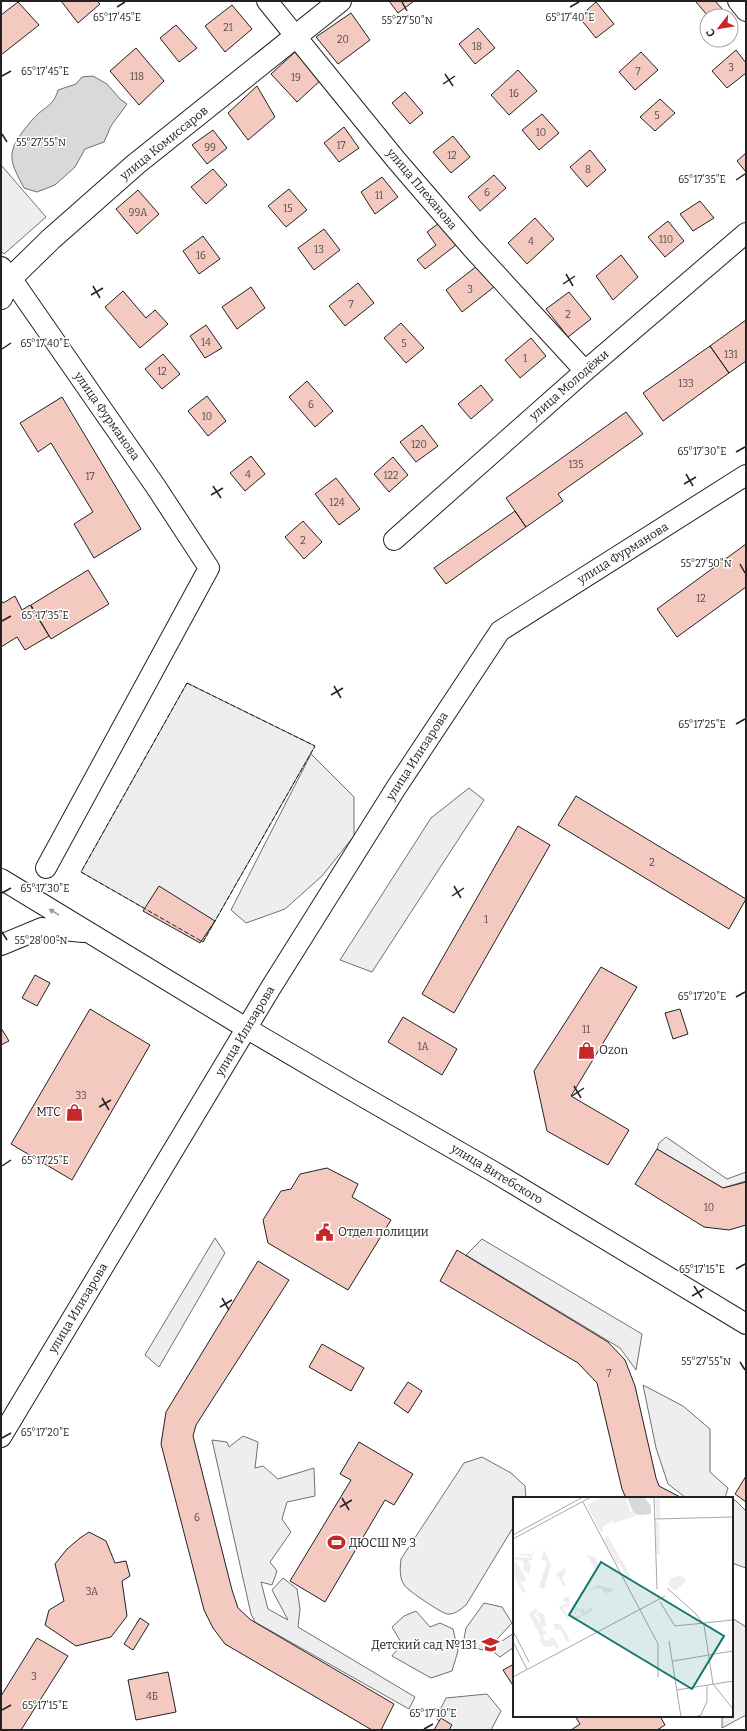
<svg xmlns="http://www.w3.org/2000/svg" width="747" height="1731" font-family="Bitter,serif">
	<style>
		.green { fill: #eee; stroke: #6f6f6f }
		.parking { fill: #ededed; stroke: #6f6f6f }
		.water { fill: #d9d9d9; stroke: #6f6f6f }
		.building { fill: #f3c9c0; stroke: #222 }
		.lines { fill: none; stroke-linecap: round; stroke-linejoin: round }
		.minor-casing { stroke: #222; stroke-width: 22 }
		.major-casing { stroke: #222; stroke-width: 24 }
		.minor { stroke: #fff; stroke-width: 20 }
		.major { stroke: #fff; stroke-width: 22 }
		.fence { stroke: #222; stroke-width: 1; stroke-dasharray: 5 2; stroke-linecap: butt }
		.oneway { fill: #9c9c9c }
		.ticks { fill: none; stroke: #222; stroke-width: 1.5 }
		.labels { text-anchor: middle; stroke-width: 3; stroke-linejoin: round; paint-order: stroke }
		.number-label { font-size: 10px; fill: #564c4a }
		.street-label { font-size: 12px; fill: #222; stroke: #fff }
		.poi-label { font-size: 12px; fill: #222; stroke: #fff; text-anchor: start }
		.inset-road { fill: none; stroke: #a7a7a7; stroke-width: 1 }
		.view { fill: #0f766e; fill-opacity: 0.15; stroke: #0f766e; stroke-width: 2 }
		.inset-edge { fill: none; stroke: #222; stroke-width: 2 }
		.ticks-label { font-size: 10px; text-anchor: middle; fill: #222; stroke: #fff; stroke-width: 3; stroke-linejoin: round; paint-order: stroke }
	</style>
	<rect width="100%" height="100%" fill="#fff"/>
	<path class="green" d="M1,165L46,217L4,254L1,251Z
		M311,754L354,797V836L322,876L285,909L246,923L231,910Z
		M469,788L484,800L372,972L340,960L431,818Z
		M666,1137L727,1179L746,1172V1181L723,1188L657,1149L659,1143Z
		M215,1238L225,1253L159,1367L145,1355Z
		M482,1239L642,1334L636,1370L620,1348L466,1255Z
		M643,1385L683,1406L710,1429V1472L728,1488L725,1498H686L668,1484L656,1448Z
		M243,1436L258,1442L255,1468L263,1466L278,1479L314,1468L315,1496L287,1502L282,1519L291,1532L270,1562L277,1571L272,1585L261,1582L268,1609L288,1620L272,1590L283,1578L297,1589L300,1609L298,1627L415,1697L409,1709L255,1622L251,1614L212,1440L227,1442L229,1447Z
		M482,1457L511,1473L525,1486L526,1498H514V1526L466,1605C461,1609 455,1615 447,1614C440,1612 410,1592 405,1586C399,1579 400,1568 401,1559L464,1463Z
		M735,1500L746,1511V1568L732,1563V1501Z
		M484,1603L502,1607L512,1623L486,1651L463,1644L466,1628Z
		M416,1611L430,1627L440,1623L453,1629L458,1651L452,1671L431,1678L392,1656L402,1644L392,1627L404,1616Z
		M732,1618L746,1627V1715L722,1728V1716H732Z
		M514,1633V1647L500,1657L490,1649Z
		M487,1694L501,1711L491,1730H448L436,1718L446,1698Z"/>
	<path class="parking" d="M187,683L315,746L203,942L81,872Z"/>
	<path class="water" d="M93,76L107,84L120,99L127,104L111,126L104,142L85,149L75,167L55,185L37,192L24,188C11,163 5,154 24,130C29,124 33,118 39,113C48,106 55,102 58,90L76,84L82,77Z"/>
	<path class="building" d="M61,1H97L100,4L78,23Z
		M389,1H414L398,13Z
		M698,1H715L725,12L720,16H708L696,2Z
		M18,2L39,25L1,55V15Z
		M596,2L614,24L596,38L579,17Z
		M232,5L252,29L225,52L205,26Z
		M351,13L370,40L338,64L316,37Z
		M176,25L197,48L179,62L160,38Z
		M478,28L495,48L475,64L459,44Z
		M136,48L164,81L139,105L110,71Z
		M736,50L746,63V73L727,88L712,71Z
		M295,52L321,80L297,102L271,74Z
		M641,52L658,70L635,90L619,72Z
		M518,70L537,91L509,115L491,95Z
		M257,86L275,117L248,140L228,113Z
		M405,92L423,113L410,124L392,103Z
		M660,99L675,113L655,131L640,117Z
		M542,114L559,133L539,150L522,130Z
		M344,127L359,148L339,162L324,143Z
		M213,130L227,148L207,164L192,145Z
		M453,136L470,157L451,173L433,152Z
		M590,150L606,170L587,187L570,167Z
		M746,153V172L737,161Z
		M213,169L227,185L206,204L191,187Z
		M494,175L506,188L480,211L468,197Z
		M382,177L398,197L375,214L361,192Z
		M289,189L307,210L286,227L268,206Z
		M138,190L159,214L137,234L116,209Z
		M700,201L714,218L693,231L680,214Z
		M535,218L554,239L527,264L508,243Z
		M668,221L684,241L665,257L648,237Z
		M439,223L456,245L425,269L417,260L436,245L427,232Z
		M324,229L340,250L314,270L298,248Z
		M203,236L220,259L199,274L183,251Z
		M621,255L638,277L613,300L596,276Z
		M477,266L494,287L462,312L446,290Z
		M358,283L374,303L345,326L329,306Z
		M251,287L265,308L237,329L222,307Z
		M123,291L146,318L155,310L168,324L140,348L105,307Z
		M569,292L591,319L568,337L546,309Z
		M746,320V361L729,373L710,346Z
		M401,323L424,348L406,363L384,338Z
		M206,325L222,348L205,358L190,336Z
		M531,338L546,356L520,378L505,360Z
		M710,346L729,373L663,421L643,393Z
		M163,354L180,374L162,389L145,369Z
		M307,381L333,411L315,427L289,397Z
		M481,385L493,400L471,419L458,404Z
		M207,396L226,421L208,436L188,411Z
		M62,397L141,529L94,558L74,524L93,512L51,443L38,452L20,423Z
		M626,412L643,434L558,494L563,501L526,527L506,498Z
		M422,425L438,446L416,462L400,442Z
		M251,456L265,474L245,491L230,473Z
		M393,457L408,475L389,492L374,474Z
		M336,478L360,509L339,525L315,494Z
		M515,511L526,527L446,584L434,568Z
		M303,521L322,542L304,559L285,537Z
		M746,544V587L677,637L657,609Z
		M88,570L109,604L51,639L31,605Z
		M15,596L22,610L30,605L49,636L25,650L17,637L1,647V600L3,603Z
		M576,796L746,899L729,929L558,825Z
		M518,826L550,845L454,1013L422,994Z
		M159,886L215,921L200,943L143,911Z
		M601,967L637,987L571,1096L629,1130L608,1165L547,1131L534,1071Z
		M35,975L50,983L37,1006L22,998Z
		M90,1009L150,1045L72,1180L11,1144Z
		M680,1009L688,1034L673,1039L665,1013Z
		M403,1017L457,1049L442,1075L388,1042Z
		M1,1028L9,1041L1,1045Z
		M657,1149L723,1188L746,1182V1225L729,1230L704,1227L635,1184Z
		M327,1168L358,1184L352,1197L391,1220L348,1290L268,1243L263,1220L281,1191L291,1189L300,1174Z
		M457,1250L608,1342L625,1360L635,1386L656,1478L659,1486L682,1498H626L622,1489L597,1383L578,1363L440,1281Z
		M258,1261L289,1280L196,1425L193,1436L232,1590L238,1608L251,1620L394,1704L381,1730H372L225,1644L213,1628L204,1610L161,1444L166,1412Z
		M322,1344L364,1368L351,1391L309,1367Z
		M408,1382L422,1391L408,1413L394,1403Z
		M359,1442L413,1474L394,1505L385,1500L325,1602L290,1581L351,1480L340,1474Z
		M746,1476V1502L735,1494Z
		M89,1532L106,1541L115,1563L126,1561L130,1576L122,1581L127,1616L111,1637L76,1646L45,1625L49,1610L64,1601L55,1564L67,1549L80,1538Z
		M140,1618L149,1624L133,1650L124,1644Z
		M37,1638L68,1656L21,1730H1V1696Z
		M514,1664V1687L503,1670Z
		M168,1672L176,1712L136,1720L128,1680Z
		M575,1716H660L665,1725L657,1730H571L580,1724Z
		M441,1718L452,1725L449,1730H434Z"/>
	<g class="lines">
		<defs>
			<path id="minor" d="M267,1L397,161L472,248L585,371
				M738,1L746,11
				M1,267L11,278L156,487L209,568L46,868
				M394,540L585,371L746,233
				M1,879L246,1028L350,1089L494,1172L746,1324
				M1,945L42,928L83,932
				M1,1437L270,989L396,788L500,631L746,475"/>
			<path id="major" d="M1,298L11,278L51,239L136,164L340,1"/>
		</defs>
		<use href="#minor" class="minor-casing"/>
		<use href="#major" class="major-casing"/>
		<use href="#minor" class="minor"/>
		<use href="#major" class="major"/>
		<path class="fence" d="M187,683L315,746L203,942L81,872Z"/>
	</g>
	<defs><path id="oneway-solid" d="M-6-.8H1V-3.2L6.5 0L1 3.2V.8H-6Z"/></defs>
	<use class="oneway" href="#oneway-solid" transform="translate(54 912) rotate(-149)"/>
	<path class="ticks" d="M402,2L407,11M117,7L125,2M570,7L579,2M445,74L453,86M2,76L11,71M443,84L455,76M2,134L7,142M736,180L745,174M566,274L573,286M563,284L575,276M93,286L100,298M91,295L103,288M2,349L11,343M736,452L745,447M686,474L693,486M684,484L696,477M213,486L221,498M211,495L223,488M740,564L745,573M2,621L11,616M334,686L341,698M331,695L343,688M736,724L745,719M454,886L461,898M2,893L11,888M452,896L464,888M2,932L7,940M736,997L745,992M574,1086L581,1098M572,1096L584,1088M102,1098L109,1110M99,1107L111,1100M2,1166L11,1160M736,1269L745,1264M694,1286L702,1298M692,1296L704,1289M222,1298L229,1310M220,1307L232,1300M740,1362L745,1370M2,1438L11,1433M342,1498L349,1510M340,1507L352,1500M2,1710L11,1705M424,1729L433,1724"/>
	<defs>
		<symbol id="shop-bare" viewBox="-9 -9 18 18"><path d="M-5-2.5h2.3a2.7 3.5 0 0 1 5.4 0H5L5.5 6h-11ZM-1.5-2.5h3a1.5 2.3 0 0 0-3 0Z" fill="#c62828" stroke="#fff" stroke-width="2.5" paint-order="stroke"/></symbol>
		<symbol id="civic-bare" viewBox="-9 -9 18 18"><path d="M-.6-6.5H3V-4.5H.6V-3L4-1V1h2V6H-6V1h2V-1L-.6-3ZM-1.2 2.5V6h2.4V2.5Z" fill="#c62828" stroke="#fff" stroke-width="2.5" paint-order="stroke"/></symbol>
		<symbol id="stadium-bare" viewBox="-9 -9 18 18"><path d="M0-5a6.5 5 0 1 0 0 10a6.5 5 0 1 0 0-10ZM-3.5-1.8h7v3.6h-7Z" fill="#c62828" stroke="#fff" stroke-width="2.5" paint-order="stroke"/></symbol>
		<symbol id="school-bare" viewBox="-9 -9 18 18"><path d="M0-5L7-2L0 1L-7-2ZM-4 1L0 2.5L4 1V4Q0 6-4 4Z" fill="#c62828" stroke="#fff" stroke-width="2.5" paint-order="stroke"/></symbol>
	</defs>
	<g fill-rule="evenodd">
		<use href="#shop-bare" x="574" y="1038" width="25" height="25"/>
		<use href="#shop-bare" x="62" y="1100" width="25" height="25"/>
		<use href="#civic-bare" x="312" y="1220" width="25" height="25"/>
		<use href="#stadium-bare" x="324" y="1530" width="25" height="25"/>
		<use href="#school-bare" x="478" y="1632" width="25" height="25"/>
	</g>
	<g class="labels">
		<g class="number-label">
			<text x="228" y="31">21</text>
			<text x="343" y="43">20</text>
			<text x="477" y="50">18</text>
			<text x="731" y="71">3</text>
			<text x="638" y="75">7</text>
			<text x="137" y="80">118</text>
			<text x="296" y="81">19</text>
			<text x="514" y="97">16</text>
			<text x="657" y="119">5</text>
			<text x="541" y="136">10</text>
			<text x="341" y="149">17</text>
			<text x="210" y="151">99</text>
			<text x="452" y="159">12</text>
			<text x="588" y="173">8</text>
			<text x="487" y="196">6</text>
			<text x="379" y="199">11</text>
			<text x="288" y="212">15</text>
			<text x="138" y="216">99А</text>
			<text x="666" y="243">110</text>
			<text x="531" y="245">4</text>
			<text x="319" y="253">13</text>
			<text x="201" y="259">16</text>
			<text x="470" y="293">3</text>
			<text x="351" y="308">7</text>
			<text x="568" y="318">2</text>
			<text x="206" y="346">14</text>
			<text x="404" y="347">5</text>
			<text x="731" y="358">131</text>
			<text x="525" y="362">1</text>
			<text x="162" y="375">12</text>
			<text x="686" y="387">133</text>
			<text x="311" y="408">6</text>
			<text x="207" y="420">10</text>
			<text x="419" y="448">120</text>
			<text x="576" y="468">135</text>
			<text x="248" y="478">4</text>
			<text x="391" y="479">122</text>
			<text x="90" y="480">17</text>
			<text x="337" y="506">124</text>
			<text x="303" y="544">2</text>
			<text x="701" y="602">12</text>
			<text x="652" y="866">2</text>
			<text x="486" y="923">1</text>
			<text x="586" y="1033">11</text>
			<text x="423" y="1050">1А</text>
			<text x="81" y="1099">33</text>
			<text x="709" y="1211">10</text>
			<text x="609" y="1377">7</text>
			<text x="197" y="1521">6</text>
			<text x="92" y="1595">3А</text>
			<text x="34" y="1680">3</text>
			<text x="152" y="1700">4Б</text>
		</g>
		<g class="street-label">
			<text transform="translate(164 143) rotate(-39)" y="4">улица Комиссаров</text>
			<text transform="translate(422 189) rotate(50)" y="4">улица Плеханова</text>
			<text transform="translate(569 385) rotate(-41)" y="4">улица Молодёжи</text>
			<text transform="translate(107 416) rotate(55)" y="4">улица Фурманова</text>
			<text transform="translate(623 553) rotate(-32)" y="4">улица Фурманова</text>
			<text transform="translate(417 756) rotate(-57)" y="4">улица Илизарова</text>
			<text transform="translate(245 1031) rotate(-59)" y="4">улица Илизарова</text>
			<text transform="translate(497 1174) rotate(31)" y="4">улица Витебского</text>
			<text transform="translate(78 1308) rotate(-59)" y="4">улица Илизарова</text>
		</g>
		<g class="poi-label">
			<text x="599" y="1054">Ozon</text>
			<text x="61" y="1116" text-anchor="end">МТС</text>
			<text x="338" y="1236">Отдел полиции</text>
			<text x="349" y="1547">ДЮСШ № 3</text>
			<text x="477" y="1649" text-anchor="end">Детский сад №131</text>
		</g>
	</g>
	<g transform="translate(513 1497)">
		<rect width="220" height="220" fill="#fff"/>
		<path d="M90,0H113L117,14L124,18L102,26L100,24L89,30L91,34L88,35L74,8ZM147,1V18L149,22L143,21L142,3ZM142,24H146L147,57L143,58ZM95,39L117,78L115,82L107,68L108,66L104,67L90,41ZM31,52L38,68L31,92L26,90L34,65L28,62ZM25,53L17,59L20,62L16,64L18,69L16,77L10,73L11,65L7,63H15H2L1,60L16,61V59L0,57H17ZM74,58L82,60L85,67L82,72ZM3,65L13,81L12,85H8L1,73L13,95L10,96L0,78V67ZM52,71L53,75L49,81L53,88L51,90L46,82L47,78L43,81L44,76ZM165,79L171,80L173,84L162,94L155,87L158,81ZM85,88L100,92L99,95H94L93,98L88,91H83L72,95ZM52,100H56V110L52,109L50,112L56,120L55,123L46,110L54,106L50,104ZM64,110L68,113L71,111L72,115L79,110L80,113L61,124L57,116L63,120L69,117L65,112L63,117L61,116ZM23,111L25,114L21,118L27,127V120L23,119L25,115L31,117L32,122L33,129L28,132L34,135L29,140L33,144L40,140L46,149L44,152L41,148L35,150L30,149L27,144L28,140L16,117ZM40,127H47L54,137L57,145L53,144L48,133H42Z" fill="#eee"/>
		<path d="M114,0H131L138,9V17L125,18L120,15Z" fill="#d9d9d9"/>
		<path class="inset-road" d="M141,0L144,92M70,5L145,147V180M142,22L220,20M0,38L70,0M0,42L78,0M154,91L183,117L191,128L200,187L220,212M147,105L162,129L220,123M1,136L16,165M156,144L168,220M0,145L14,172M160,164L220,154M0,180L152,99M164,193L220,184M182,220L188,218L194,204V188"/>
		<path class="view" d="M88,65L211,139L179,192L56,118Z"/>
		<rect width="220" height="220" class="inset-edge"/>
	</g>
	<g class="ticks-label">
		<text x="117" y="21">65°17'45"E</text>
		<text x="570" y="21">65°17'40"E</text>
		<text x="407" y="24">55°27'50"N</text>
		<text x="45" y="75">65°17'45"E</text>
		<text x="41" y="146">55°27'55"N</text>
		<text x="702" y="183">65°17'35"E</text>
		<text x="45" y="347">65°17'40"E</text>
		<text x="702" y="455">65°17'30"E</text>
		<text x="706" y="567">55°27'50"N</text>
		<text x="45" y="619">65°17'35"E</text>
		<text x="702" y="728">65°17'25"E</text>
		<text x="45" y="892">65°17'30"E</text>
		<text x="41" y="944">55°28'00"N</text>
		<text x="702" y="1000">65°17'20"E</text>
		<text x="45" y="1164">65°17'25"E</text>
		<text x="702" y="1273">65°17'15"E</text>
		<text x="706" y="1365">55°27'55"N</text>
		<text x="45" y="1436">65°17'20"E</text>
		<text x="45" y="1709">65°17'15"E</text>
		<text x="433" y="1717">65°17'10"E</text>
	</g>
	<rect width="747" height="1731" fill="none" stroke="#222222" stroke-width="4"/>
	<g transform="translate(719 28) rotate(239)"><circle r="19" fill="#ffffff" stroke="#a7a7a7"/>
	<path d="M0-3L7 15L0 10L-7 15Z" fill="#c62828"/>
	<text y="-6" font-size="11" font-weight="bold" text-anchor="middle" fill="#222222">С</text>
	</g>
</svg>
